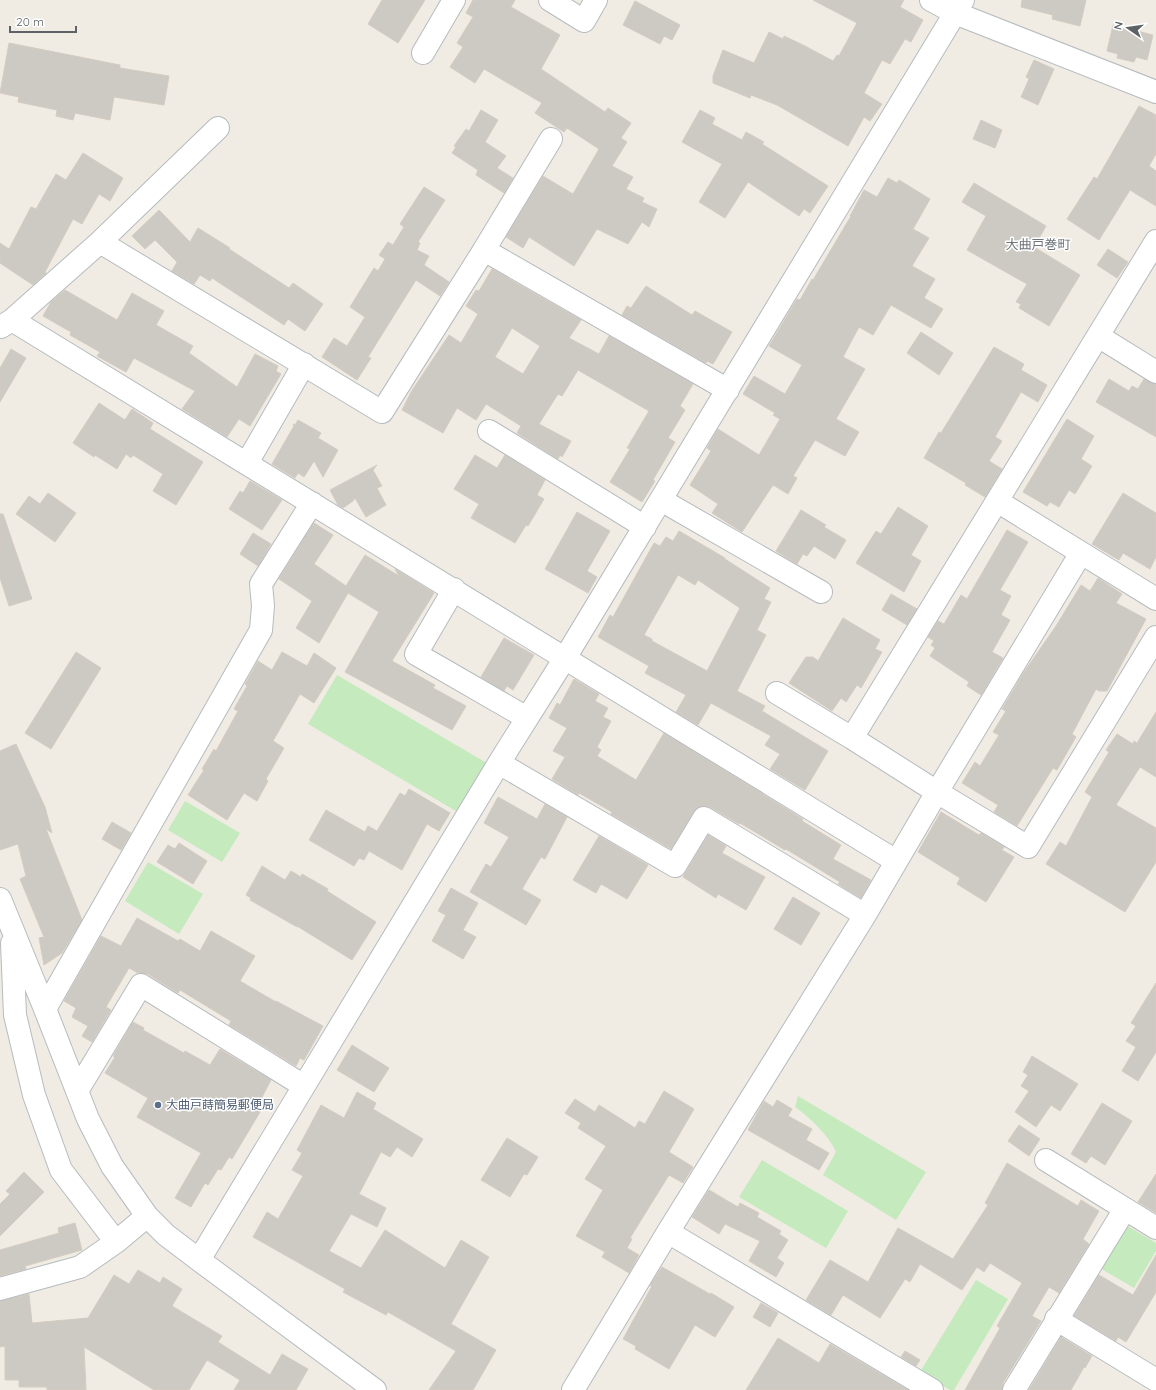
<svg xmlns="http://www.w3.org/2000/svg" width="1156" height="1390" font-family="Quicksand,'Noto Sans JP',sans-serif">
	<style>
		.green { fill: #c4eabd }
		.building { fill: #cdc9c3; stroke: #d5ccc1; fill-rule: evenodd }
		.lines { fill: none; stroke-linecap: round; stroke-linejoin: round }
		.minor-casing { stroke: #b6bbbf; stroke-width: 24 }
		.minor { stroke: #fff; stroke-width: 22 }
		.service-dot { fill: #5c6f8a; stroke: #fff; stroke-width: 1.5 }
		.labels { text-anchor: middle; stroke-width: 3; stroke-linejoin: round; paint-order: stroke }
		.service-label { font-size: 12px; fill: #4e5e75; stroke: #fff; text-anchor: start }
		.neighbourhood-label { font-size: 13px; fill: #6c7478; stroke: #fff }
	</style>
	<rect width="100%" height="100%" fill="#f0ece4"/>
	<path class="green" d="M337,675L490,765L461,814L308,724Z
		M185,801L240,833L222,862L168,830Z
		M148,862L203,894L179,934L125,901Z
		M798,1096L926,1172L896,1220L823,1175L836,1152C828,1134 810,1118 795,1107Z
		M762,1160L848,1211L826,1248L739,1197Z
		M1124,1224L1156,1243V1251L1134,1288L1098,1267Z
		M976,1280L1008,1299L954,1390H950L920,1372Z"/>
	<path class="building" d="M382,0H425L398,43L368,24Z
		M473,0H515L511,7L560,35L541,69L605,112L608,108L631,123L621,138L627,142L612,166L633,177L626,189L644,198L642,202L657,209L649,227L642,222L628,244L597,229L574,266L529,237L523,248L506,237L543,176L573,194L599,149L567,128L564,132L535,113L542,103L484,69L475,83L450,67L463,47L457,43L473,17L466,13Z
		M813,0H904L900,7L923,20L911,42L905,39L890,64L882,60L864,93L882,104L870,121L864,117L848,146L777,105L751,95L750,98L713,83V76L723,50L754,63L769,32L783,39L784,36L805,46L833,61L837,55L839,56L857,23Z
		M1022,0H1086L1080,26L1052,19L1053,15L1021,7Z
		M635,1L680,25L672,40L664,36L660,44L623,25Z
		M1113,25L1153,35L1147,60L1136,57L1134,62L1117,58L1118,54L1107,51Z
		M9,43L120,65V68L169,76L164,105L114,97L110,120L75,113L73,120L56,116L57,110L18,102L19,97L0,93Z
		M1034,60L1054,69L1038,105L1021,97L1029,79L1026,77Z
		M1139,106L1156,115V154L1149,166L1156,171V206L1130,190L1099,240L1067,219L1094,177L1097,179Z
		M481,110L498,120L485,142L506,156L497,168L513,178L504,193L476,175L478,170L452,153L456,147L454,146L466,129L469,131Z
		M700,110L715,118L712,124L742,140L746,132L764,142L762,144L828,186L810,213L804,209L799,216L748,182L725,218L699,202L722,164L682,142Z
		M981,120L1002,130L995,148L973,139Z
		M83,153L123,178L110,201L99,194L82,224L73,219L45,272L46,273L33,285L0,263V243L9,249L31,207L36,209L56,174L66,180Z
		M888,178L897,183L899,180L930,199L913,229L929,238L912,266L935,279L924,298L943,309L931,328L891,305L873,335L859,327L843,357L865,369L836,419L859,432L845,456L815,440L793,476L797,478L788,494L773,485L742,532L712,513L718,504L690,485L711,451L707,448L718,429L759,455L780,419L773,415L775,413L743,394L754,376L785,394L802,365L769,346L797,299L800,300L812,279L813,280L851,216H850L864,190L877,197Z
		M974,183L1046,226L1034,247L1080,275L1049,326L1019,308L1021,304L1016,302L1027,284L967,250L986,216L962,202Z
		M424,187L445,200L418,242L420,243L417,250L429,256L424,265L449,282L440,296L416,280L368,357L371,358L357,380L322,357L334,338L347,346L365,317L350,307L374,268L378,271L385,259L379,255L388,242L393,245L404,227L400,224Z
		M159,210L190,242L198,228L230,248L229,249L289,288L293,283L323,304L305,331L288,319L284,325L212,278L210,281L200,275L194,284L172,271L177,262L155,240L145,249L132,236Z
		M1108,249L1128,262L1117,278L1097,265Z
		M492,269L581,320L569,338L599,354L609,336L693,384L680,406L685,410L668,438L675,442L653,480L655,481L642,502L610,482L630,449L627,448L649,411L578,370L562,396L558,394L539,424L571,441L562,457L560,455L558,459L517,433L521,426L486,404L476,420L457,408L443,433L402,410L411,392L449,335L461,343L478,314L466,306L476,290L479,291ZM512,328L540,346L523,374L495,357Z
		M646,286L692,315L695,311L732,332L713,364L707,361L706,363L622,315L627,306L631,308Z
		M65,290L117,320L132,293L164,311L156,325L193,346L189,353L237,387L255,354L278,366L276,371L281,374L250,426L239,419L227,437L182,409L195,391L134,358L126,372L97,356L100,352L70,335L71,332L43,316L51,302Z
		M921,332L953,353L939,375L907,353Z
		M994,347L1024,364L1021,370L1047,385L1038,402L1021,392L995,437L1002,441L989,461L1002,469L985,497L965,485L966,483L924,458L939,432L941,433Z
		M11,349L26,358L0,402V368Z
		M1109,379L1129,391L1132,386L1138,389L1144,379L1156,384V437L1096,402Z
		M99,403L125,420L132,409L153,423L150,429L203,462L176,505L153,491L163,474L133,455L131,458L126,454L117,469L95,455L94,457L73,443Z
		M1067,419L1094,436L1081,459L1092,466L1075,494L1069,490L1059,507L1050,502L1047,506L1023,492Z
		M298,420L321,433L318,438L338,450L323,477L314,461L304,477L298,473L295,478L272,464L294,426L293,424L295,425Z
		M475,455L497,468L505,455L545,480L537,495L544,499L528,526L526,525L515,543L471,518L479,504L454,489Z
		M377,465L373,470L382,486L377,488L386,505L366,517L355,498L353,501L343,508L338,505L330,490Z
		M250,481L282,500L262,530L229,509L240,491L243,493Z
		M48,493L76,513L55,542L16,514L29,496L40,504Z
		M1123,493L1156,513V557L1150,569L1123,553L1119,560L1092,544Z
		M898,507L928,526L911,555L921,561L904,592L856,563L876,531L881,534Z
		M801,510L826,525L824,527L846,540L835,559L814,546L807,556L803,554L797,564L776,551Z
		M577,512L610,531L587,571L597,577L588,593L545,569Z
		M0,514H3L32,599L9,606L0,578Z
		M314,523L333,535L314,564L346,586L365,555L399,576L395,569L434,593L392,661L435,685L433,688L466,706L452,730L345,672L379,612L348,593L319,643L296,628L312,601L279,579Z
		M1007,530L1028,542L1000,590L1011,596L1001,615L1010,620L992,652L1003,658L981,695L967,686L969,682L930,656L935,648L931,645L934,641L928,637L938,621L944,624L961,595L967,599Z
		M679,531L725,558V559L770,588L764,599L771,602L757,630L766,635L737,691L765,706L762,711L828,751L805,790L770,769L780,754L765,745L771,736L711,703L698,725L676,712L686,695L645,673L649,666L598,637L610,615L613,617L654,543L660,546L666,537L673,541ZM678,575L695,585L698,580L740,608L707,671L652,641V639L644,635Z
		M253,533L271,544L258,566L240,554Z
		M1098,578L1122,594L1116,603L1146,619L1107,691H1099L1096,689L1072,734L1076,737L1057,770L1053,768L1017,826L994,812L998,805L962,783L975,762L980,766L999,735L993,732L1006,711L1002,709L1024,672L1056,626L1081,585L1090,591Z
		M891,594L917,609L907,625L882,610Z
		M843,618L880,640L875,649L882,652L861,688L857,685L846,702L841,698L832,711L789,683L806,657H813L818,661Z
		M504,638L534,655L513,690L507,686L504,691L481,677Z
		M76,652L101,668L51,749L25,733Z
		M282,652L307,666L314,653L336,668L314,703L300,694L273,741L284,748L266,779L268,781L257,801L244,793L227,820L188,795L204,770L202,769L214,749L216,751L238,711L234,709L247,686L245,684L258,661L272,670Z
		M574,679L599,694L595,701L608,708L603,717L611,721L597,747L601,750L597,756L636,780L664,733L803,819L802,821L841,845L833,859L871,880L861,898L838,884L840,882L786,849L785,850L740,823L739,824L710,807L705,806L698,807L694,811L671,849L611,814L612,812L579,793L578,795L552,779L565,757L553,751L567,728L549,718L557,703L560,705Z
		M1156,712V777L1140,767L1116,805L1156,828V862L1125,912L1046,864L1060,842L1066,846L1092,797L1085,792L1109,752L1106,750L1117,734L1133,744L1134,741L1137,743Z
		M16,744L45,807L52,833L46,829L82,920L62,953L44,965L39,938L44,937L20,879L26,876L18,844L0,850V751Z
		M409,789L450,813L439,831L427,824L402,870L369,851L364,860L359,858L354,866L309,840L326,810L365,832L368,826L377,831L400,793L405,796Z
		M498,797L537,819L545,804L567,817L545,859L541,857L522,889L541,900L526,925L470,892L486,864L491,867L509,837L484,823Z
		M941,812L979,835L981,833L1004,847L1002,850L1014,857L986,902L957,884L960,878L918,852Z
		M112,822L131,833L121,850L102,839Z
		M708,835L726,846L722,853L765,877L746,910L718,894L716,898L683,877Z
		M599,836L648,865L627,899L601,884L596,893L573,880Z
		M179,843L207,861L193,884L157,862L168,845L175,849Z
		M262,866L285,880L291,871L301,877L302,874L328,889L327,891L376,922L352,960L297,926V927L250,900L251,898L246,895Z
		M451,888L478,903L463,930L476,937L463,959L432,941L446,915L438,911Z
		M793,897L820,913L801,945L774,929Z
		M137,918L178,941L180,939L200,951L211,931L255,956L240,981L276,1002V1001L323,1026L304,1060L300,1058L296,1066L229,1025L231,1021L180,990L178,993L148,974L142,973H138L129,968L106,1007L111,1010L92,1042L82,1036L88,1026L72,1017L76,1008L64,1001L101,936L121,946Z
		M1156,983V1052L1138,1081L1122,1071L1136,1047L1126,1041L1136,1026L1131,1023Z
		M133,1022L144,1028L143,1030L184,1053L185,1051L210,1065L220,1049L271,1080L261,1099L266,1102L232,1159L229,1157L221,1170L218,1169L208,1185L205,1183L191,1207L175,1198L201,1153L137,1117L148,1098L105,1073L115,1057L113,1056Z
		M352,1045L389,1068L374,1092L337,1070Z
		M1032,1056L1078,1084L1060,1111L1051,1105L1036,1127L1015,1112L1029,1091L1021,1086L1028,1075L1023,1072Z
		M664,1091L694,1109L669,1152L693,1167L683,1183L669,1175L630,1238L632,1239L627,1248L639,1255L629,1273L602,1257L605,1252L576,1236L603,1190L585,1179L606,1146L578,1128L581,1123L565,1113L575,1099L595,1112L599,1105L635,1128L639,1121L645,1124Z
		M357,1092L376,1103L373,1109L423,1139L412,1157L397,1147L390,1157L381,1152L359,1194L386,1208L377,1227L351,1214L329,1251L361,1268L385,1230L445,1268L461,1240L489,1257L451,1324L496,1350L473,1390H429L456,1351L388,1312L386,1315L343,1292L345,1289L253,1237L267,1212L278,1219L303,1176L292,1170L302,1153L297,1150L321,1105L344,1118Z
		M777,1100L792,1109L788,1116L812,1129L806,1140L829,1153L819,1170L748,1130L764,1101L773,1107Z
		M1102,1103L1132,1121L1105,1165L1091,1156L1086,1163L1071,1154Z
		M1019,1125L1040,1139L1029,1156L1008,1141Z
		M507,1138L538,1157L527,1175L524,1174L510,1197L481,1180Z
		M1007,1163L1078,1206L1081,1200L1099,1211L1083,1239L1089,1244L1059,1293L1049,1287L1032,1316L1041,1321L1003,1383L1002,1390H965L1000,1328L997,1326L1022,1283L990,1263L984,1272L977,1267L962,1290L920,1264L910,1282L905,1279L880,1318L843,1295L831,1315L806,1300L830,1260L868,1282L898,1228L953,1259L988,1205L985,1203Z
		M24,1172L44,1192L0,1236V1204L10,1194L6,1191Z
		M1156,1174V1213L1138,1202Z
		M709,1190L738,1207L740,1203L759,1213L757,1217L781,1231L779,1234L788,1240L777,1258L784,1263L776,1277L749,1261L760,1241L725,1224L719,1234L692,1217Z
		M75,1223L82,1250L25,1266L26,1269L0,1276V1250L59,1233L58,1228Z
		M1156,1255V1292L1126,1342L1118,1337L1116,1341L1074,1316L1099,1275L1133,1295Z
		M662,1267L710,1294L711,1293L734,1307L715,1337L695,1325L669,1369L635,1349L636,1346L623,1339L652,1286L650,1285Z
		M138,1270L160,1283L163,1277L182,1289L172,1306L222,1336L218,1342L270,1375L282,1354L308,1369L296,1390H234L240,1380L207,1360L189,1390H154L84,1347L86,1390H47V1387H19V1380H5V1346L0,1347V1301L29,1294L32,1323L88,1318L114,1275L129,1284Z
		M761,1303L778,1313L770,1327L753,1317Z
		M1061,1337L1092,1356L1085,1368L1084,1367L1071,1390H1029Z
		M778,1338L819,1363L830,1344L908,1390H746Z
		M905,1351L920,1360L916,1366L901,1357Z"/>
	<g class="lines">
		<defs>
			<path id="minor" d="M550,0L584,21L596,0
				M931,0L955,13L1156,92
				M423,53L454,0
				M551,139L484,250L728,390
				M1156,241L852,738L937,792L1028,847L1156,637
				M100,242L382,412L484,250
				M12,320L896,861
				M1,327L12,320L100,242L218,128
				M1098,336L1156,372
				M489,431L645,527
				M247,463L304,364
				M661,500L821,592
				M997,501L1156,599
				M454,589L416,654L527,718
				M777,693L852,738
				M499,763L675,866L704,818L865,915
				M0,899L45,1009L88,1119L112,1166L147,1216L166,1235L199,1260L375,1390
				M12,943L15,1015L34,1095L61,1170L116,1242
				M45,1009L261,630L263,606L261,584L312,503
				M77,1091L141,985L304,1086
				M1046,1160L1156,1228
				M668,1232L932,1390
				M199,1260L499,763L565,658L963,0
				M0,1289L80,1267L116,1242L147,1216
				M1056,1319L1156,1380
				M573,1390L668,1232L865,915L937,792L1081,553
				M1014,1390L1125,1209"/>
		</defs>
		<use href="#minor" class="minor-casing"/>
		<use href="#minor" class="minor"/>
	</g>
	<circle class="service-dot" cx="158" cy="1105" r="4"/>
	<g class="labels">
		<g class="service-label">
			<text x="166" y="1109">大曲戸蒔簡易郵便局</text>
		</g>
		<g class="neighbourhood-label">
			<text x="1038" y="249">大曲戸巻町</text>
		</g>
	</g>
	<g transform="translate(1128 28) rotate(283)" stroke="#ffffff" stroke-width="3" paint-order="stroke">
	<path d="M0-3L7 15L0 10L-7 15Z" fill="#5c6266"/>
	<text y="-6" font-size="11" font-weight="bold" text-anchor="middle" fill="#5c6266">N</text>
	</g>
	<path d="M10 26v6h66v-6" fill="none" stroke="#5c6266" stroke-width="2"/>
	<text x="16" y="26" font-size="12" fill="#5c6266" stroke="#ffffff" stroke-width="3" paint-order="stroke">20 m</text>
</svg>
